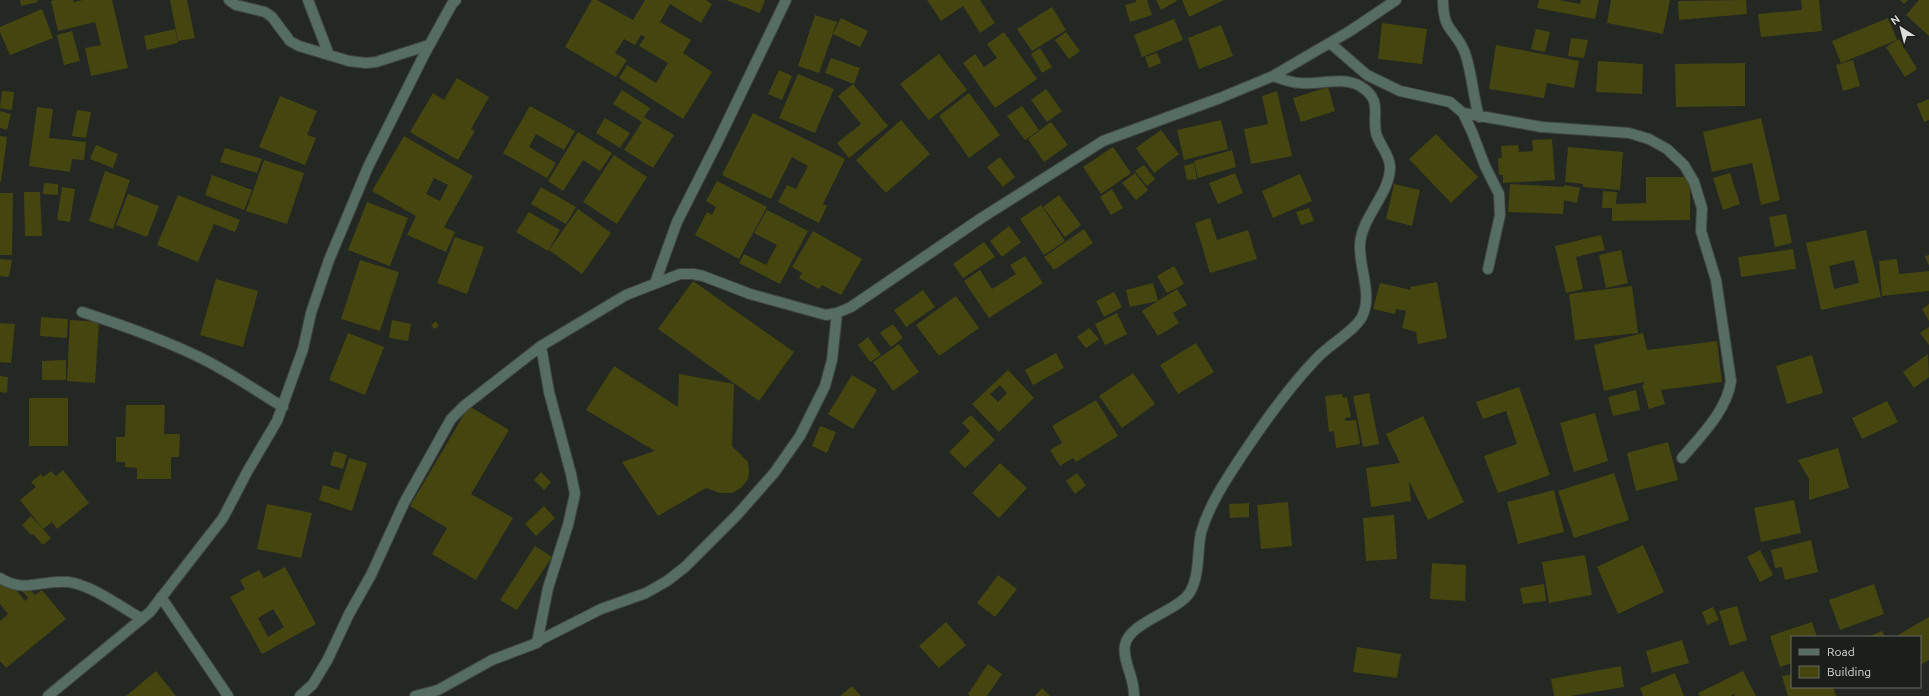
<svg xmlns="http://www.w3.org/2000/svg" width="1929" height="696" font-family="Ubuntu,sans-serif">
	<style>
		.building { fill: #454510; fill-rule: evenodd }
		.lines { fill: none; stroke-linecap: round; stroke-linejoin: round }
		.minor-casing { stroke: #41453f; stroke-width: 12 }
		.minor { stroke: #556d62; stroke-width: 10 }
	</style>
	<rect width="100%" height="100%" fill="#242822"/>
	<path class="building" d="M20,0H37L38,2L21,6Z
		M54,0H73L74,2L83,0H112L128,68L91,76L85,48L101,45L95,22L58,31L51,1Z
		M170,0H187L195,38L178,41Z
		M592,0H597L633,20L645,0H706L712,4L701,23L670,4L660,22L691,40L683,53L712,72L683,119L619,78L627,65L656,83L668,63L639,46L645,37L641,35L635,45L624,39L615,53L627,60L616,77L565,47Z
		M726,0H765L760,13Z
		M927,0H980L995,23L980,33L963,6L941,21Z
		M1136,0H1147L1152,15L1130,22L1125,5L1136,2Z
		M1156,0H1176L1177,1L1161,10Z
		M1182,0H1224L1189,17Z
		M1539,0H1559L1580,4L1581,0H1599L1595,19L1537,8Z
		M1611,0H1670L1663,34L1607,23Z
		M1746,0L1747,14L1679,20L1678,1Z
		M1801,0H1819L1822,31L1761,37L1758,14L1802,10Z
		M1900,0H1908L1904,4Z
		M1919,0H1929V36L1906,15Z
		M1052,7L1066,30L1032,51L1017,29Z
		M42,9L53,38L10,55L0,32V27Z
		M815,15L837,22L819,73L798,66Z
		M841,18L868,31L860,47L833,34Z
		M1888,18L1897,40L1841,63L1832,41Z
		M1174,19L1183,40L1142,57L1134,35Z
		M1382,23L1427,29L1422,64L1378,59Z
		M1221,25L1233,56L1199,69L1188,38Z
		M175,29L178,43L147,50L144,36Z
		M1536,29L1550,32L1545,52L1531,49Z
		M72,31L80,61L64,65L57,35Z
		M1004,32L1037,79L995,108L963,63L975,54L984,67L997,58L987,44Z
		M1066,32L1080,51L1069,59L1055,40Z
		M1571,38L1588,40L1584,58L1568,56Z
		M1899,39L1917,69L1905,77L1886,47Z
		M1496,45L1579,61L1574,88L1547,83L1544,98L1489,89Z
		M1040,48L1052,67L1042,73L1031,54Z
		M1157,53L1161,63L1149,68L1145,57Z
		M939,54L967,90L929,120L900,84Z
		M831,58L860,68L854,84L825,73Z
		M1853,60L1860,86L1843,91L1836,65Z
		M1598,61L1643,64L1642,94L1596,92Z
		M1745,63V106L1676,107L1675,64Z
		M779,70L792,76L782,100L768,94Z
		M798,74L834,89L815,133L779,118Z
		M457,78L489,97L471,129L475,131L458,160L410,132L433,93L444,100Z
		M853,84L888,126L849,158L837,143L861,124L838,96Z
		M1328,87L1335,111L1301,122L1293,98Z
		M1046,89L1062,111L1047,122L1031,100Z
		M622,90L650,108L644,117L674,135L653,168L624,150L642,122L613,104Z
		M2,91L14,92L12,110L0,108Z
		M1277,91L1292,156L1251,164L1244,129L1268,124L1262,96Z
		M969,93L1000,135L969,158L939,116Z
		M280,96L317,111L307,135L316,138L305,165L259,147Z
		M1929,99V120L1924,122L1917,104Z
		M530,106L575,131L564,150L536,134L529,147L556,163L547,178L503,153Z
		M1022,106L1039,130L1025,140L1007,116Z
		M37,107L53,109L49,138L86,142L84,160L72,159L70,172L29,166Z
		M77,110L91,112L86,138L72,136Z
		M0,111L11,114L7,130L0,128Z
		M753,113L845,159L823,204L827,206L819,223L778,202L787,185L796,189L808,166L792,157L771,199L722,175Z
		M605,118L630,133L620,148L596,133Z
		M1761,118L1780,200L1761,205L1752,163L1712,172L1703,132Z
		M901,120L930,154L886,193L856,160Z
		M1221,120L1228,149L1184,160L1177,130Z
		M1051,122L1068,145L1044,162L1028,139Z
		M1161,130L1179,154L1154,173L1136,148Z
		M578,132L612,153L600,171L583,160L563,191L548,181Z
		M1436,134L1478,177L1451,203L1409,159Z
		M0,136L7,137L1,182L0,181Z
		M404,136L473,176L444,227L455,232L446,252L407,235L416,216L372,191ZM434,178L448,185L440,201L426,194Z
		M1552,139L1555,180L1503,183V175H1499L1498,158H1502L1501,146L1518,145L1519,152L1533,151L1532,140Z
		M96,145L118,154L113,168L90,159Z
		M1113,147L1131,173L1101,194L1083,167Z
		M1568,147L1623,152L1620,190L1583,187V184L1565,182Z
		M225,148L262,159L257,173L220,162Z
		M1232,150L1236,167L1198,178L1194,161Z
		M614,155L647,177L617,224L583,202Z
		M1000,157L1015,177L1003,187L987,167Z
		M264,160L304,173L287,224L246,211Z
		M1194,163L1197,179L1187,180L1184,166Z
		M1144,165L1155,179L1147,186L1135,171Z
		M105,171L130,180L113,229L89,221Z
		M1135,173L1148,190L1136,200L1122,183Z
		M1235,173L1243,193L1218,204L1209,183Z
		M1730,173L1740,204L1723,210L1713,178Z
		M1300,174L1312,201L1273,218L1262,191Z
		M212,175L252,190L244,210L205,195Z
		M1646,177H1690V220L1612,221V208H1602L1603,191L1617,192L1616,204L1646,203Z
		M717,181L767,207L739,259L695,235L707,212L712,215L716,207L706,201Z
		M44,183L58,184V195L43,194Z
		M1394,184L1420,190L1412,226L1386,219Z
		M1510,184L1564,187L1565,185L1580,188L1577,203L1564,200L1563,214L1508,212Z
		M62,187L75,189L70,222L57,220Z
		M541,187L576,207L566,224L531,204Z
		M1112,189L1123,208L1111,215L1100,197Z
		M24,192H40L42,236H25Z
		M0,193H13L12,255H0Z
		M128,194L159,206L147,237L116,225Z
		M178,195L240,220L235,232L214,224L198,262L157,245Z
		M1059,195L1081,225L1065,237L1043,207Z
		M367,202L408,218L390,266L348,250Z
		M1041,205L1065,241L1044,255L1020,219Z
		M1309,208L1314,221L1301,225L1296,212Z
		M578,209L611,233L582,274L549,250Z
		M767,210L808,231L780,284L739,263L744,254L766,265L777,245L754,233Z
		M529,212L560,230L548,251L516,232Z
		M1786,214L1792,243L1775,247L1769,217Z
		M1210,218L1217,240L1248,230L1257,259L1210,273L1195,223Z
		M1009,226L1021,242L1002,257L990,241Z
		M1084,229L1093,243L1054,270L1044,257Z
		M1866,230L1881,297L1821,310L1806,243ZM1854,260L1859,283L1834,289L1829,266Z
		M813,231L862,259L841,295L822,285L819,289L799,278L802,273L792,267Z
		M1601,235L1605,250L1576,257L1583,289L1566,293L1555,246Z
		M455,237L484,247L467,294L437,283Z
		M984,242L995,257L963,278L953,264Z
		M1793,249L1796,269L1741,277L1738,257Z
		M1621,250L1628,283L1606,288L1599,255Z
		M1929,255V266L1925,256Z
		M1025,256L1043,283L989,318L964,281L980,270L992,289L1016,274L1010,265Z
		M0,259L12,260L9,277L0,276Z
		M1897,259L1899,274L1929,271V291L1882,296L1879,261Z
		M360,260L399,272L380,331L341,319Z
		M1174,266L1184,284L1167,293L1157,276Z
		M216,279L258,291L243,347L200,335Z
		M693,281L794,352L759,401L658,329Z
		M1437,282L1447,338L1418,344L1416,332L1402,328L1406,311L1396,309L1395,314L1373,309L1380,283L1411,290L1410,287Z
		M1153,283L1158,301L1130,307L1126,290Z
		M1632,286L1638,333L1575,340L1569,294Z
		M1177,289L1187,305L1173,313L1179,323L1158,336L1142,311Z
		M923,290L935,307L906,327L894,310Z
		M1114,292L1122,307L1104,317L1096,301Z
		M956,296L979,328L939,356L916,325Z
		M1929,304V321L1922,309Z
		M1117,313L1127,334L1105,345L1095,324Z
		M41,317L68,319L67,338L40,336Z
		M70,320L99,322L95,383L67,381Z
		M392,320L411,324L408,341L389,338Z
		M436,321L439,326L434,329L431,325Z
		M0,323L15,324L11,363L0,362Z
		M893,324L903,338L891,347L880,333Z
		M1929,327V345L1920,333Z
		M1089,328L1099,339L1086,348L1077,337Z
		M348,333L384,347L365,395L329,380Z
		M1643,333L1647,350L1717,341L1722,382L1661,390L1665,404L1649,409L1642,385H1644V382L1604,391L1594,345Z
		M868,337L881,355L870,362L858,345Z
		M1196,343L1214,372L1178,394L1160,365Z
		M899,344L919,372L893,391L873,362Z
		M1056,353L1064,368L1033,385L1025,370Z
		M1928,354L1929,377L1914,388L1903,372Z
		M1812,355L1823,393L1787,404L1776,366Z
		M66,360V380H42V361Z
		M614,366L678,407L679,374L734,384L732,446L748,462L749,472L748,479L741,488L732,493H720L706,488L658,516L622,462L655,451L586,410Z
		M1008,370L1034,398L999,432L972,404ZM1000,385L1007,393L998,402L990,394Z
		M1133,373L1155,404L1122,428L1099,396Z
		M852,375L877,390L853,429L828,414Z
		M0,376L8,377L7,393L0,392Z
		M1519,387L1550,475L1498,493L1484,456L1517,444L1506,411L1483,419L1476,402Z
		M1636,390L1640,410L1613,416L1608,397Z
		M1369,393L1379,444L1363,447L1353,396Z
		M1342,394L1343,398L1347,397L1351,417L1345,418V421L1356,420L1360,444L1336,448L1334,431L1329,432L1325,396Z
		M29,398H68V446H29Z
		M1096,400L1118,436L1076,462L1073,458L1060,466L1050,450L1062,443L1052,426Z
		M1887,401L1898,422L1862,439L1852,418Z
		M126,405H165L164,434H180L179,457H171V479H137V468L125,467V462H116V437H125Z
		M469,406L509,430L471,494L513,518L476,580L432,554L447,528L410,506Z
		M1595,413L1608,461L1574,472L1560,423Z
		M971,415L995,440L965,468L949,452L970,431L962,423Z
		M1423,416L1464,502L1428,520L1409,481L1411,501L1371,507L1366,468L1400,463L1386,434Z
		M820,426L836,432L827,453L812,446Z
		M1668,442L1678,480L1636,491L1627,453Z
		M1838,448L1849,488L1809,500V479L1798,460Z
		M334,451L347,455L343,469L330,465Z
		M349,458L367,463L352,511L319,500L323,485L339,490Z
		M1000,463L1027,488L999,518L972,493Z
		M63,470L89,503L57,529L52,522L43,529L20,500L36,487L31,482L41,474L43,477L51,471L56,476Z
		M541,472L551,482L544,490L534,480Z
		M1077,473L1086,485L1075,494L1066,481Z
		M1614,473L1629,520L1574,538L1558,491Z
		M1554,490L1564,532L1518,544L1507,502Z
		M1794,500L1801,533L1761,542L1754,508Z
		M1288,502L1292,546L1261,549L1257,505Z
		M1249,503V517L1230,518L1229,504Z
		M267,504L312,513L301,558L257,549Z
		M544,506L555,518L536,536L525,524Z
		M1394,515L1397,559L1366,561L1363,518Z
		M31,516L51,538L43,545L33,534L31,535L22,525Z
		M1811,540L1818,572L1785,580L1782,567L1775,568L1771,550Z
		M1643,545L1664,592L1618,614L1597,567Z
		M535,546L552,557L517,610L500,600Z
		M1760,550L1773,575L1760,582L1747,557Z
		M1585,555L1592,595L1549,603L1542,562Z
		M1432,563L1466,565L1465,601L1430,599Z
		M285,567L316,624L262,654L230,597L245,589L240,580L259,570L264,578ZM273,609L284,627L268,637L258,618Z
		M4,575L25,601L28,598L21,589L26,585L35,595L42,590L66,619L6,668L0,661V621L8,614L0,604V578Z
		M998,575L1017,589L995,617L977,603Z
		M1544,584L1546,601L1523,604L1520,588Z
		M1874,584L1884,614L1840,630L1829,600Z
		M1737,606L1747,640L1730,646L1719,611Z
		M1713,607L1719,620L1707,625L1702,612Z
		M1929,617V660L1920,665V637H1899L1898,635Z
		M946,622L966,645L939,668L919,646Z
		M1812,622L1817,637H1792V663L1780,667L1770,636Z
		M1882,631L1885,637H1867Z
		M1682,640L1689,663L1652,673L1646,651Z
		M1357,647L1401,654L1397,678L1353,672Z
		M988,664L1002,674L987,696H970L968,694Z
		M1621,666L1624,687L1570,696H1554L1551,679Z
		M156,671L176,696H126Z
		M1743,671L1756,696H1735L1734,694L1731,696H1700L1698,693Z
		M1675,673L1684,696H1643L1640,688Z
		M1792,674V687H1833L1836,696H1788L1782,676Z
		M852,686L861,696H840Z
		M1042,688L1050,696H1035Z"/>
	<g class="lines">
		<defs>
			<path id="minor" d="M229,0L236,5L265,12L272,17L290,41L299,46L349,61L366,63L376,62L429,45
				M308,0L329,55
				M1443,0C1443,33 1456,29 1465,53C1472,73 1473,96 1479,117
				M1330,43L1367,75L1400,91L1450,102L1463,113L1472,132L1485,166L1499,194L1500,215L1488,269
				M1463,113L1542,127L1629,133L1649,139L1667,149L1684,165L1694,182L1702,208L1701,231L1716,280L1731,381C1727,410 1701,436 1682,458
				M655,283L677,222L717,143L786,0
				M82,312C122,325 162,339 199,357C228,371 255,390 283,407
				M0,578C25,594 42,579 68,582C92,585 121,607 142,619
				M161,597L228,696
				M537,643L548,588L568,525L575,494L571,474L549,392L541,346
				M48,696L150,612L223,518L247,472L277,421L303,349L311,313L329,260L368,167L425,53L452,4L456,0
				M300,696L313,684L328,659L349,614L371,575L404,503L451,419L464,406L541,346L626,295L680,274H693L703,276L750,294L826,315L837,313L851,307L983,217L1103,141L1220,98L1273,76L1350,31L1396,0
				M415,696L438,690L492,660L537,643L540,640L601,609L646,593L667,581L685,567L737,515L774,473L800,436L825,386L832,360L837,313
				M1134,696C1135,678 1122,661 1125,645C1129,622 1179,611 1190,592C1200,575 1197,551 1201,533C1209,504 1229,475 1245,451C1267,418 1290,386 1317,358C1328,346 1355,330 1362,317C1373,294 1359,269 1360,245C1361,217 1391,193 1390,166C1389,153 1379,145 1376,133C1372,113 1383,100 1360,86C1343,76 1319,85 1300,83C1291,83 1282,79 1273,76"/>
		</defs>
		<use href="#minor" class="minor-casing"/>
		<use href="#minor" class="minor"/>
	</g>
	<rect x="1791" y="636" width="130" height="52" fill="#1a1f19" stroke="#676b66"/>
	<rect x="1799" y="649" width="20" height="6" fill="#556d62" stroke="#676b66"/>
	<text x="1827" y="656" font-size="12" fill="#daddd9">Road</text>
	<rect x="1799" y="666" width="20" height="12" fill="#454510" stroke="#676b66"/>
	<text x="1827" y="676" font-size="12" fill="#daddd9">Building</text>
	<g transform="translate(1901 28) rotate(324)" stroke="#1a1f19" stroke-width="3" paint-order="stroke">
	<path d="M0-3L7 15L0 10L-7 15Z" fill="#daddd9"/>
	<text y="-6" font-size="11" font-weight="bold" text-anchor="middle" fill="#daddd9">N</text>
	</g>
</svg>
